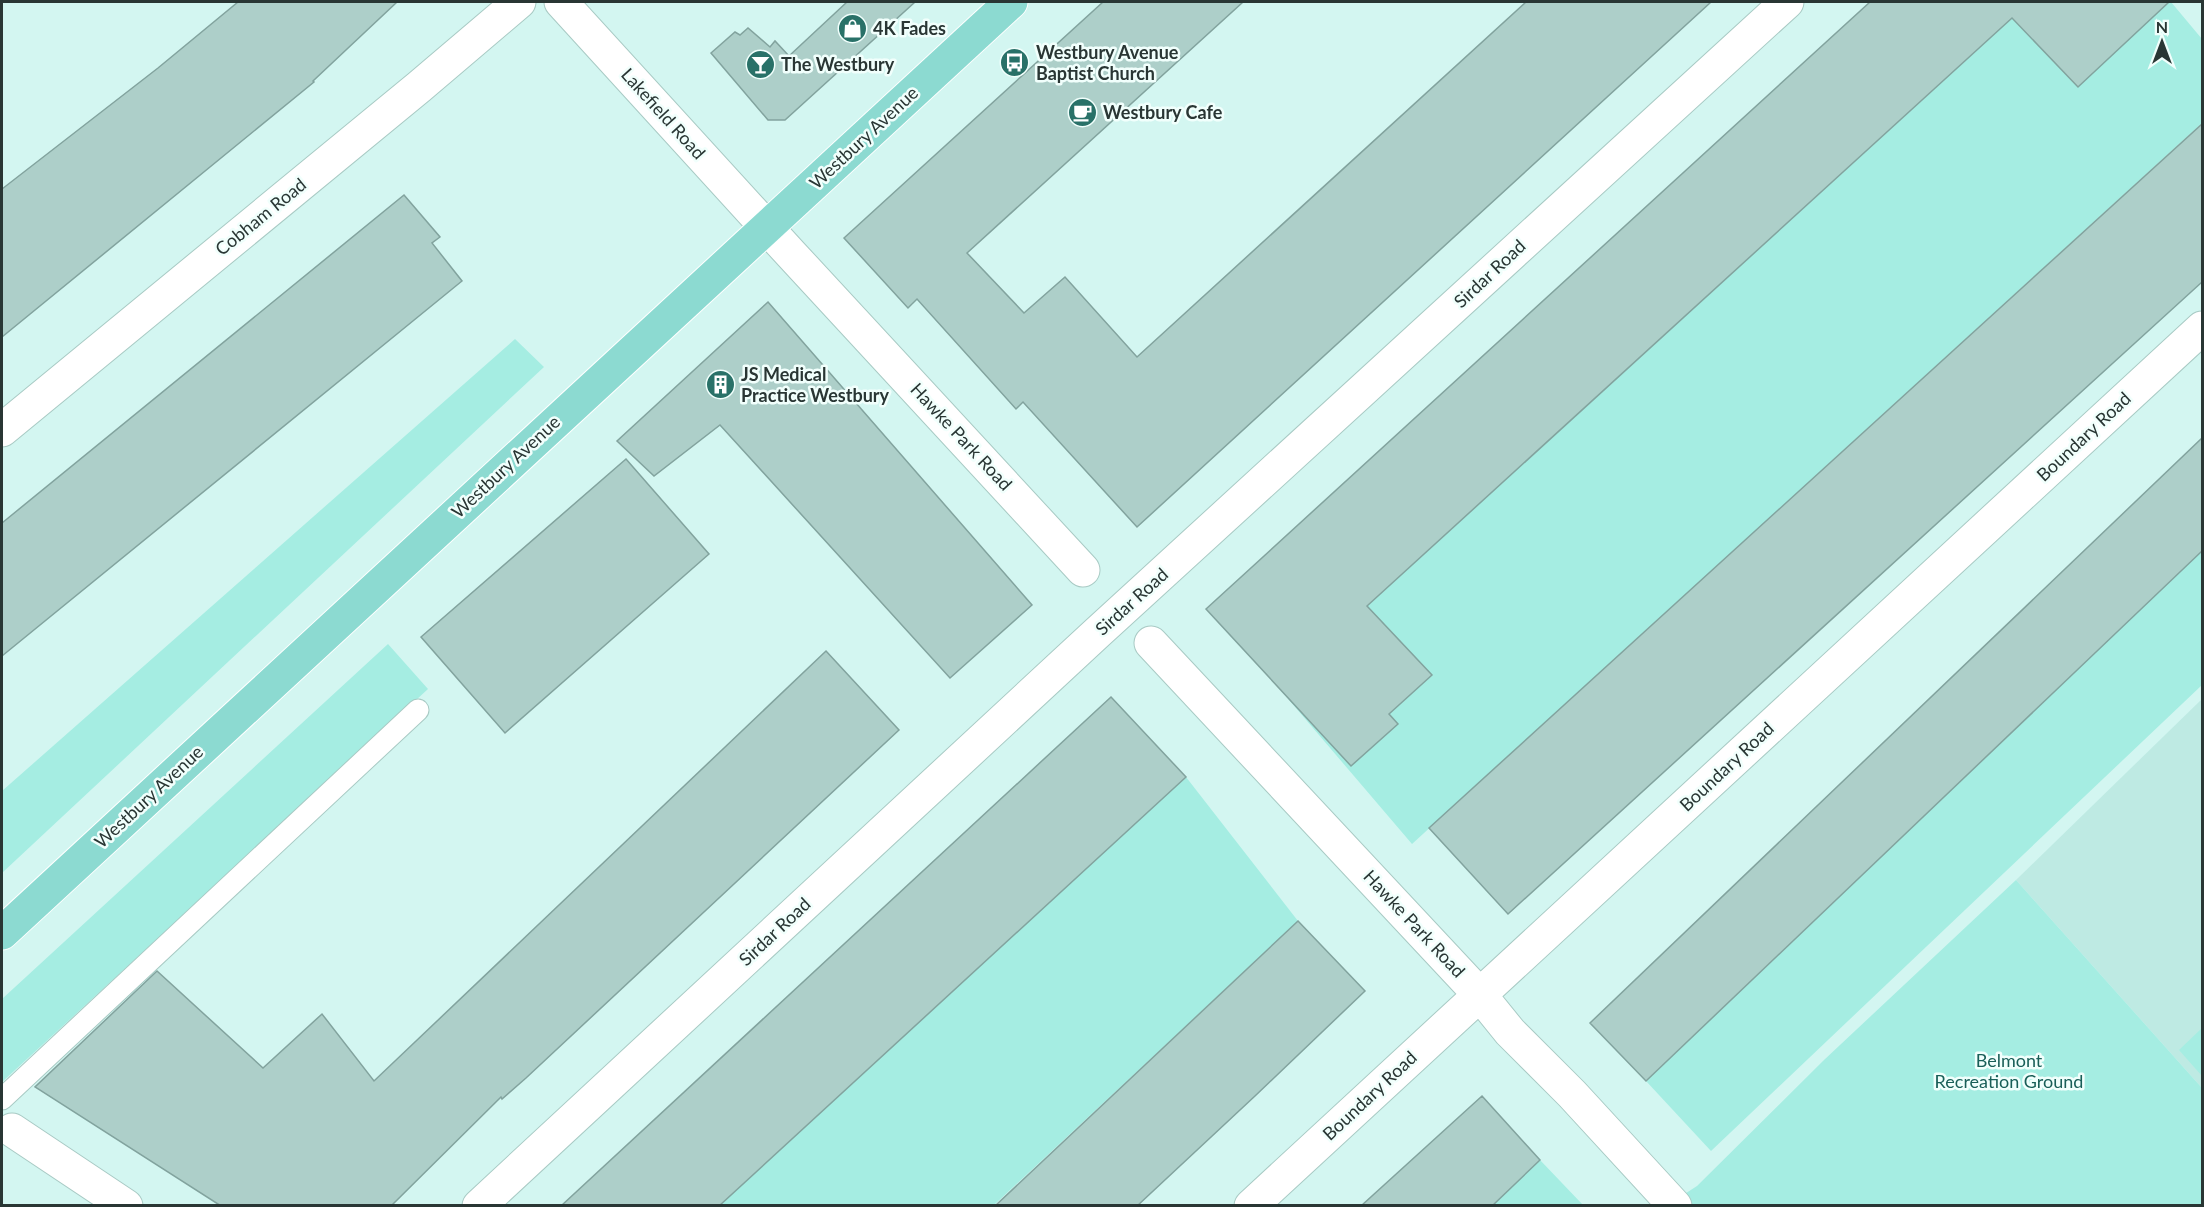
<svg xmlns="http://www.w3.org/2000/svg" width="2204" height="1207" font-family="Lato,sans-serif">
	<style>
		.built { fill: #beeae3 }
		.green { fill: #a5ede2 }
		.building { fill: #adcfc9; stroke: #82a39e; stroke-width: 1.5 }
		.lines { fill: none; stroke-linecap: round; stroke-linejoin: round }
		.service-casing { stroke: #a8cac4; stroke-width: 23 }
		.minor-casing { stroke: #a8cac4; stroke-width: 35 }
		.primary-casing { stroke: #fff; stroke-width: 35 }
		.service { stroke: #fff; stroke-width: 21 }
		.minor { stroke: #fff; stroke-width: 33 }
		.primary { stroke: #8cdad1; stroke-width: 33 }
		.labels { text-anchor: middle; stroke-width: 5; stroke-linejoin: round; paint-order: stroke }
		.poi-label { font-size: 18px; font-weight: bold; fill: #293634; stroke: #f1fffc; text-anchor: start }
		.street-label { font-size: 18px; fill: #293634; stroke: #f1fffc }
		.park-label { font-size: 18px; fill: #195f58; stroke: #f1fffc }
	</style>
	<rect width="100%" height="100%" fill="#d3f6f1"/>
	<path class="built" d="M2202,699V1088L2016,880Z"/>
	<path class="green" d="M2030,2H2171L2202,39V123L1412,844L1278,687Z
		M515,339L544,367L2,873V791Z
		M2202,550V685L1711,1151L1646,1081Z
		M388,644L428,689L2,1082V999Z
		M1186,777L1298,921L994,1205L719,1206Z
		M2016,880L2202,1088V1205L1666,1206L1697,1186L1824,1060Z
		M2202,1028V1076L2179,1050Z
		M1540,1160L1583,1205L1490,1206Z"/>
	<path class="building" d="M238,2H397L313,81L314,82L2,337V189L158,68Z
		M847,2H915L785,120H768L711,53L735,32L740,35L748,28L770,47L775,41L789,56Z
		M1103,2H1243L967,253L1024,313L1065,277L1137,357L1526,2H1711L1137,527L1023,402L1016,409L917,299L908,308L844,238Z
		M1870,2H2169L2078,87L2012,18L1367,606L1432,675L1389,714L1398,724L1351,766L1206,609Z
		M2202,124V282L1508,914L1429,828Z
		M404,195L440,237L432,243L462,281L2,656V523Z
		M768,302L1032,605L950,678L720,425L654,476L617,441Z
		M2202,438V551L1646,1081L1590,1023Z
		M626,459L709,554L505,733L421,637Z
		M826,651L899,730L526,1078L502,1099L501,1097L391,1206H221L35,1087L157,971L263,1068L322,1014L374,1081Z
		M1111,697L1186,777L719,1206H561Z
		M1298,921L1365,991L1255,1096L1137,1206H995Z
		M1482,1096L1540,1160L1492,1206H1361Z"/>
	<g class="lines">
		<defs>
			<path id="service" d="M2,1099L418,710"/>
			<path id="minor" d="M561,2L791,254L1083,570
				M2,430L419,87L519,2
				M1151,643L1480,995L1510,1032L1572,1094L1675,1206
				M12,1130L126,1206
				M479,1206L1097,633L1787,2
				M1251,1206L2202,328"/>
			<path id="primary" d="M2,933L1011,2"/>
		</defs>
		<use href="#service" class="service-casing"/>
		<use href="#minor" class="minor-casing"/>
		<use href="#primary" class="primary-casing"/>
		<use href="#service" class="service"/>
		<use href="#minor" class="minor"/>
		<use href="#primary" class="primary"/>
	</g>
	<defs>
		<symbol id="shop-disc" viewBox="-11 -11 22 22"><circle r="9.5" fill="#297168" stroke="#f1fffc"/><path d="M-5-2.5h2.3a2.7 3.5 0 0 1 5.4 0H5L5.5 6h-11ZM-1.5-2.5h3a1.5 2.3 0 0 0-3 0Z" fill="#fff"/></symbol>
		<symbol id="bus-disc" viewBox="-11 -11 22 22"><circle r="9.5" fill="#297168" stroke="#f1fffc"/><path d="M-5-6H5V4H4V6H2V4H-2V6H-4V4H-5ZM-3.5-4V0h7V-4ZM-3.5 1.2v1.5H-2V1.2ZM2 1.2v1.5H3.5V1.2Z" fill="#fff"/></symbol>
		<symbol id="bar-disc" viewBox="-11 -11 22 22"><circle r="9.5" fill="#297168" stroke="#f1fffc"/><path d="M-6-5H6L.8 .8V4.5H3.5V6h-7V4.5H-.8V.8Z" fill="#fff"/></symbol>
		<symbol id="cafe-disc" viewBox="-11 -11 22 22"><circle r="9.5" fill="#297168" stroke="#f1fffc"/><path d="M-5.5-4.5H6V0H3Q3 3.5 0 3.5H-2.5Q-5.5 3.5-5.5 0ZM3-3.2v2h1.7v-2ZM-6 4.5H4V6H-6Z" fill="#fff"/></symbol>
		<symbol id="building-disc" viewBox="-11 -11 22 22"><circle r="9.5" fill="#297168" stroke="#f1fffc"/><path d="M-4-6H4V6H1V3H-1V6H-4ZM-2.5-4.3h1.7v1.8h-1.7ZM.8-4.3h1.7v1.8H.8ZM-2.5-1h1.7V.8h-1.7ZM.8-1h1.7V.8H.8Z" fill="#fff"/></symbol>
	</defs>
	<g fill-rule="evenodd">
		<use href="#shop-disc" x="836" y="12" width="33" height="33"/>
		<use href="#bus-disc" x="998" y="46" width="33" height="33"/>
		<use href="#bar-disc" x="744" y="48" width="33" height="33"/>
		<use href="#cafe-disc" x="1066" y="96" width="33" height="33"/>
		<use href="#building-disc" x="704" y="368" width="33" height="33"/>
	</g>
	<g class="labels">
		<g class="poi-label">
			<text x="873" y="35">4K Fades</text>
			<text x="1036" y="59">Westbury Avenue<tspan x="1036" dy="21">Baptist Church</tspan></text>
			<text x="781" y="71">The Westbury</text>
			<text x="1103" y="119">Westbury Cafe</text>
			<text x="741" y="381">JS Medical<tspan x="741" dy="21">Practice Westbury</tspan></text>
		</g>
		<g class="street-label">
			<text transform="translate(663 114) rotate(48)" y="6">Lakefield Road</text>
			<text transform="translate(864 138) rotate(-43)" y="6">Westbury Avenue</text>
			<text transform="translate(261 217) rotate(-39)" y="6">Cobham Road</text>
			<text transform="translate(1490 274) rotate(-43)" y="6">Sirdar Road</text>
			<text transform="translate(961 437) rotate(47)" y="6">Hawke Park Road</text>
			<text transform="translate(2084 437) rotate(-43)" y="6">Boundary Road</text>
			<text transform="translate(506 467) rotate(-43)" y="6">Westbury Avenue</text>
			<text transform="translate(1132 602) rotate(-42)" y="6">Sirdar Road</text>
			<text transform="translate(1727 767) rotate(-43)" y="6">Boundary Road</text>
			<text transform="translate(149 797) rotate(-43)" y="6">Westbury Avenue</text>
			<text transform="translate(1414 924) rotate(47)" y="6">Hawke Park Road</text>
			<text transform="translate(775 932) rotate(-43)" y="6">Sirdar Road</text>
			<text transform="translate(1370 1096) rotate(-43)" y="6">Boundary Road</text>
		</g>
		<g class="park-label">
			<text x="2009" y="1067">Belmont<tspan x="2009" dy="21">Recreation Ground</tspan></text>
		</g>
	</g>
	<rect width="2204" height="1207" fill="none" stroke="#293634" stroke-width="6"/>
	<g transform="translate(2162 42)" stroke="#f1fffc" stroke-width="4.5" paint-order="stroke">
	<path d="M0-4.5L10 22L0 15L-10 22Z" fill="#293634"/>
	<text y="-9" font-size="16" font-weight="bold" text-anchor="middle" fill="#293634">N</text>
	</g>
</svg>
